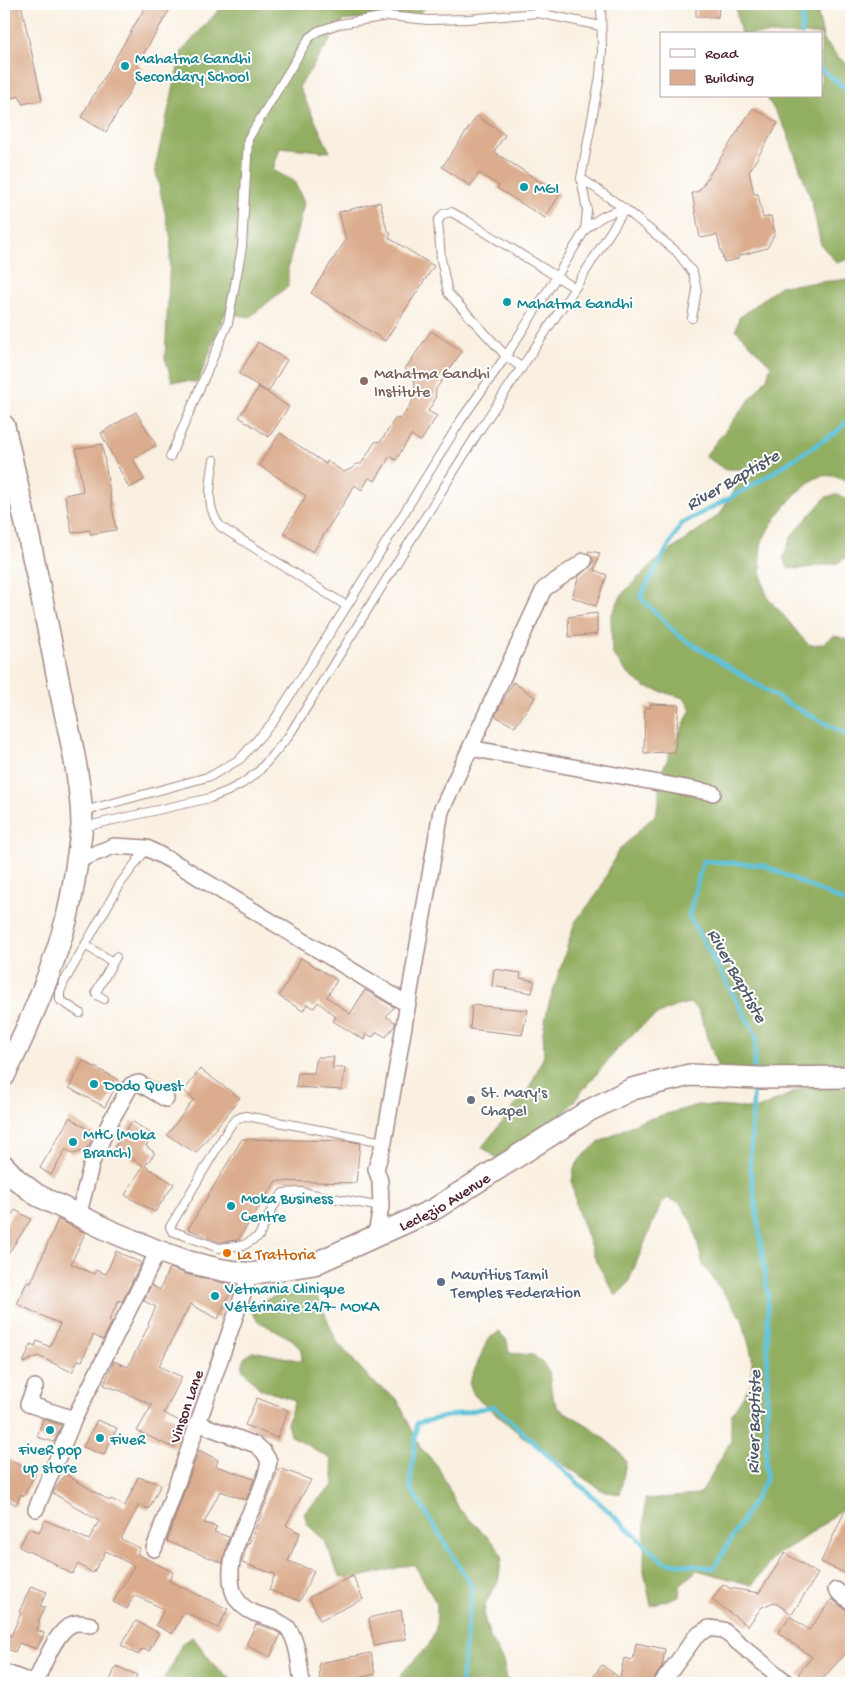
<svg xmlns="http://www.w3.org/2000/svg" width="855" height="1687" font-family="'Gochi Hand',sans-serif">
	<style>
		.forest { fill: #92ae60; stroke: #6e6646 }
		.lines { fill: none; stroke-linecap: round; stroke-linejoin: round }
		.stream { stroke: #5cc2da; stroke-width: 4.5 }
		.building { fill: #dbad8e }
		.lane-casing { stroke: #a28886; stroke-width: 10 }
		.street-casing { stroke: #a28886; stroke-width: 18 }
		.secondary-casing { stroke: #a28886; stroke-width: 24 }
		.lane { stroke: #fff; stroke-width: 8 }
		.street { stroke: #fff; stroke-width: 15 }
		.secondary { stroke: #fff; stroke-width: 21 }
		.culture-dot { fill: #0f9aa8; stroke: #fff; stroke-width: 2 }
		.education-dot { fill: #8d6e63; stroke: #fff; stroke-width: 2 }
		.worship-dot { fill: #6b7280; stroke: #fff; stroke-width: 2 }
		.food-dot { fill: #e8710a; stroke: #fff; stroke-width: 2 }
		.service-dot { fill: #5c6f8a; stroke: #fff; stroke-width: 2 }
		.labels { text-anchor: middle; stroke-width: 4; stroke-linejoin: round; paint-order: stroke }
		.culture-label { font-size: 16px; fill: #0d838f; stroke: #fff; text-anchor: start }
		.education-label { font-size: 16px; fill: #785e54; stroke: #fff; text-anchor: start }
		.worship-label { font-size: 16px; fill: #5b616d; stroke: #fff; text-anchor: start }
		.street-label { font-size: 16px; fill: #4a1f2b; stroke: #fff }
		.food-label { font-size: 16px; fill: #c56008; stroke: #fff; text-anchor: start }
		.service-label { font-size: 16px; fill: #4e5e75; stroke: #fff; text-anchor: start }
		.water-label { font-size: 18px; font-style: italic; fill: #505868; stroke: #fff }
	</style>
	<rect width="100%" height="100%" fill="#fff"/>
	<filter id="ink" filterUnits="userSpaceOnUse"><feTurbulence type="fractalNoise" baseFrequency=".02" numOctaves="2"/><feDisplacementMap in="SourceGraphic" scale="10" xChannelSelector="R" yChannelSelector="G"/><feConvolveMatrix kernelMatrix="1 2 1 2 8 2 1 2 1" color-interpolation-filters="sRGB"/></filter>
	<filter id="wash" filterUnits="userSpaceOnUse"><feTurbulence type="fractalNoise" baseFrequency=".0096" numOctaves="4" result="noise"/><feDisplacementMap in="SourceGraphic" scale="20" xChannelSelector="R" yChannelSelector="G"/><feGaussianBlur stdDeviation="1.12" result="paint"/><feColorMatrix in="noise" values="0 0 0 0 0 0 0 0 0 0 0 0 0 0 0 0 0 1.4 0 .05"/><feComposite in="paint" operator="in"/></filter>
	<g filter="url(#wash)">
		<rect width="100%" height="100%" fill="#f9f0e1"/>
		<path class="forest" d="M222,4H429L420,13L343,21L299,87L330,152L280,147L273,170L294,181L304,203L288,267V286L250,317L225,313L198,382L172,381L165,358L171,239L155,168L182,51L218,11Z
			M736,4H821L818,15L824,40L839,58L851,67V258L837,263L821,245L811,199L786,130L766,96H821V34H741L737,16Z
			M851,279V484C842,479 833,474 822,476C803,479 765,527 761,546C759,556 762,586 767,595C769,601 775,606 779,610C789,622 798,634 809,645L822,644L834,636L847,639L851,646V1076L718,1069L699,1011L690,1003C643,1010 612,1057 583,1090C564,1114 544,1137 524,1160L501,1161L482,1147L530,1087L544,1056L543,1031L548,1007L575,922L598,893L618,851L655,815L659,802V777L691,709L684,698L645,687L627,673L612,653L611,616L622,594L650,566L720,514L747,469H724L705,456L767,378L771,366L736,330L739,318L780,286Z
			M838,494L851,504V554L837,563L800,569L788,568L783,558L792,535L826,497Z
			M807,1086L851,1088V1501L824,1524L793,1545L778,1553L752,1585L697,1570L680,1585L679,1596L651,1606L644,1571L645,1499L698,1495L705,1486L731,1441V1415L752,1382V1357L742,1318L703,1265L693,1225L680,1203L667,1198L659,1208L627,1285L616,1296L596,1261L577,1209L572,1182L574,1168L581,1158L598,1143L638,1122L698,1105L758,1109Z
			M307,1288L317,1296L337,1342L372,1381L397,1399L420,1447L437,1465L459,1509L496,1545L502,1556L498,1582L485,1604L484,1617L491,1640L503,1661L508,1683H401L402,1673L429,1645L436,1629L437,1604L414,1564L351,1579L339,1576L325,1541L307,1524L304,1512L334,1485L331,1459L290,1435L287,1423L295,1400L260,1389L242,1369L244,1358L253,1351L302,1361L301,1350L293,1340L258,1321L251,1311L259,1302L294,1290Z
			M499,1332L507,1340L509,1353L533,1355L542,1362L549,1372L552,1396L558,1408L589,1426L619,1451L626,1462L620,1494L603,1491L523,1437L474,1395L469,1383L488,1339Z
			M193,1637L215,1666L236,1683H160L172,1666L182,1643Z"/>
		<g class="lines">
			<path class="stream" d="M802,34L803,4
				M821,69L851,93
				M851,417L838,431L750,487L681,524L640,597L679,636L787,703L851,737
				M754,1073L756,1035L689,916L703,861L763,865L851,905
				M461,1683L472,1587L410,1487L417,1423L494,1406L664,1562L714,1568L766,1480L768,1295L750,1164L754,1083"/>
		</g>
		<g id="blocks">
			<path class="building" d="M21,4L42,100L22,104L20,96L11,98L4,63V8Z
				M147,4H173L137,65L143,69L106,132L81,117Z
				M696,4H719L718,17H696Z
				M753,108L778,123L749,172L754,194H758L763,218L771,216L775,233L767,248L738,256V259L724,262L717,235L700,238L692,193L699,191Z
				M477,116L505,135L494,152L560,194L545,218L497,188L499,186L479,173L470,186L442,167Z
				M380,202L387,230L391,233L389,238L434,266L385,341L311,293L346,240L339,212Z
				M431,331L462,351L436,389L435,400L428,411L437,416L421,441L411,435L396,460L390,456L375,481L369,478L362,490L355,485L313,552L283,533L306,496L259,465L280,433L326,464L327,461L344,472L353,468L356,464H361L375,442L381,441L395,419L402,418L413,400L412,393L415,387L414,375L405,369Z
				M258,342L287,360L268,392L239,374Z
				M259,387L289,407L269,437L239,417Z
				M136,412L156,445L133,459L144,480L129,488L101,433Z
				M102,444L116,530L90,534V530L72,533L65,495L83,491L76,449Z
				M589,551L600,553L594,570L607,575L596,606L572,597L579,576L593,564V560L588,553Z
				M597,613V634L569,637L568,617Z
				M513,682L535,697L515,727L495,716Z
				M650,704L679,705L675,752L644,753L645,707L651,708Z
				M301,958L337,980L327,997L350,1014L365,990L394,1007L386,1016L395,1022V1025L386,1037L377,1032L373,1037L366,1034L364,1040L333,1021L336,1017L318,1002L314,1008L307,1004L303,1011L279,996Z
				M494,969L521,973L520,978L535,981L532,993L492,986Z
				M472,1005L528,1010L522,1035L470,1029Z
				M317,1057H334L332,1068H345L342,1090L296,1087L298,1073H314Z
				M83,1061L119,1080L105,1107L69,1088Z
				M200,1069L240,1098L196,1153L167,1135L194,1099L184,1091Z
				M70,1117L94,1134L86,1150L73,1154L66,1149L51,1175L40,1168Z
				M132,1121L153,1135L146,1146L155,1153L145,1166L174,1184L155,1212L125,1195L143,1166L115,1147Z
				M242,1139L348,1141L360,1143L356,1183L276,1181L238,1240L220,1242L188,1229Z
				M15,1210L31,1219L4,1260V1227Z
				M58,1219L85,1233L71,1264L94,1274L96,1270L106,1274L116,1251L141,1263L122,1302L119,1300L109,1320L112,1322L103,1340L93,1335L82,1361L78,1360L72,1372L38,1356L23,1363L31,1344L35,1346L37,1341L50,1347L60,1324L17,1304L27,1282L31,1283Z
				M169,1268L186,1274L233,1285L218,1319L190,1304L159,1366L182,1377L164,1413L187,1425L174,1448L137,1431L152,1405L121,1391L104,1385L114,1361L128,1367L149,1325L148,1324L156,1307L144,1301L151,1285L160,1290Z
				M257,1398L288,1410L277,1438L245,1425Z
				M43,1419L61,1425L54,1442L37,1437Z
				M97,1420L117,1428L104,1455L83,1447Z
				M199,1450L218,1460L216,1466L254,1479L246,1500L220,1491L204,1523L217,1527L214,1532L229,1537L223,1563L167,1541Z
				M4,1457L35,1473L24,1496L21,1494L16,1505L4,1497Z
				M279,1468L311,1480L286,1525L300,1533L288,1561L314,1571L300,1601L269,1590L275,1574L242,1563L247,1544L249,1543L273,1486Z
				M65,1474L110,1501L111,1499L125,1506L138,1477L161,1484L149,1509L139,1505L121,1539L140,1548L137,1554L173,1572L169,1581L228,1609L218,1628L184,1612L172,1634L156,1625L164,1609L134,1595L127,1609L113,1602L134,1566L106,1551L93,1573L78,1564L72,1574L55,1565L56,1564L19,1547L29,1528L39,1532L45,1520L89,1540L99,1521L53,1493Z
				M851,1498V1576L821,1562Z
				M785,1553L818,1574L792,1614L774,1602L762,1607L748,1626L712,1600L723,1584L729,1588L759,1593Z
				M353,1576L363,1599L320,1620L309,1597Z
				M31,1586L47,1592L40,1606L45,1607L38,1622L40,1623L37,1630L44,1633L37,1649L19,1643L15,1652L4,1648V1633L11,1636L21,1613L19,1612Z
				M832,1599L847,1611L846,1613L851,1617V1644L845,1654L819,1683H809L798,1674L812,1657L778,1633L790,1616L809,1630Z
				M401,1610L406,1639L374,1646L369,1618Z
				M136,1621L159,1633L149,1651L142,1649L138,1655L121,1645Z
				M256,1624L269,1628L281,1634L270,1657L246,1645Z
				M636,1643L665,1649L662,1667L654,1678L653,1683H588L602,1665L620,1678L624,1658L633,1660Z
				M371,1653L375,1674L339,1683H320L319,1663Z
				M116,1666L137,1675L133,1683H109Z"/>
		</g>
	</g>
	<g filter="url(#ink)">
		<use href="#blocks" fill-opacity="0" stroke="#a28886" stroke-width="1"/>
		<g class="lines">
			<defs>
				<path id="lane" d="M581,178L625,209L677,252L693,273L697,290L692,318
					M585,230C599,217 607,213 625,209
					M522,368L506,356L448,293L441,259L438,221L443,214L451,212L464,219L575,288
					M170,457L228,323L242,247L248,139L309,38L318,31L339,24L388,16L428,20L468,19L538,13L601,26
					M214,460C210,483 205,509 221,527L347,606
					M84,811L211,776L240,759L273,722L347,606L461,420L506,356L557,276L585,230L587,210L581,178L600,76L602,51L601,4
					M83,827L210,798L228,791L243,783L258,772L288,737L479,431L575,288L625,209
					M85,945L113,962
					M104,999L97,995L96,992L116,957
					M80,1013L60,1000V992L64,982L120,884L147,848
					M381,1207L301,1192L283,1193L272,1209L259,1236L244,1245L219,1248L172,1231L170,1227L230,1126C234,1120 238,1117 246,1116L384,1142"/>
				<path id="street" d="M470,748L713,793
					M76,861L114,846L147,848L177,864L407,1004
					M78,1217L92,1162L110,1122L131,1085L139,1083L166,1099
					M376,1234L381,1207L380,1181L376,1169L384,1142L441,811L544,589L584,561
					M35,1387L28,1404L74,1419
					M197,1423L256,1445L263,1451L269,1461C263,1499 235,1530 231,1569C230,1589 234,1604 254,1613C262,1616 271,1617 279,1622C282,1624 286,1626 288,1628C299,1644 299,1665 302,1683
					M36,1509L74,1419L158,1251
					M154,1549L250,1274
					M836,1590L851,1602
					M4,1672L33,1683
					M35,1683C43,1667 58,1622 79,1623C83,1623 87,1624 91,1625
					M662,1683L696,1636L709,1628L723,1630L787,1683"/>
				<g id="secondary">
					<path d="M4,426C24,513 43,601 60,689C69,732 82,783 82,827C77,858 74,891 66,921C51,975 29,1026 4,1076"/>
					<path id="s1" d="M4,1166L16,1179L37,1195L108,1230L158,1251L189,1262L222,1270L250,1274L314,1264L433,1210L590,1110L632,1089L690,1075L759,1078L851,1077"/>
				</g>
			</defs>
			<use href="#lane" class="lane-casing"/>
			<use href="#street" class="street-casing"/>
			<use href="#secondary" class="secondary-casing"/>
			<use href="#lane" class="lane"/>
			<use href="#street" class="street"/>
			<use href="#secondary" class="secondary"/>
		</g>
	</g>
	<g class="culture-dot">
		<circle cx="125" cy="66" r="5"/>
		<circle cx="524" cy="187" r="5"/>
		<circle cx="507" cy="302" r="5"/>
		<circle cx="94" cy="1084" r="5"/>
		<circle cx="73" cy="1142" r="5"/>
		<circle cx="231" cy="1206" r="5"/>
		<circle cx="215" cy="1296" r="5"/>
		<circle cx="50" cy="1430" r="5"/>
		<circle cx="100" cy="1438" r="5"/>
	</g>
	<circle class="education-dot" cx="364" cy="381" r="5"/>
	<circle class="worship-dot" cx="471" cy="1100" r="5"/>
	<circle class="food-dot" cx="227" cy="1253" r="5"/>
	<circle class="service-dot" cx="441" cy="1282" r="5"/>
	<g class="labels">
		<g class="culture-label">
			<text x="135" y="63">Mahatma Gandhi<tspan x="135" dy="18">Secondary School</tspan></text>
			<text x="534" y="193">MGI</text>
			<text x="517" y="308">Mahatma Gandhi</text>
			<text x="104" y="1090">Dodo Quest</text>
			<text x="83" y="1139">MHC (Moka<tspan x="83" dy="18">Branch)</tspan></text>
			<text x="241" y="1203">Moka Business<tspan x="241" dy="18">Centre</tspan></text>
			<text x="225" y="1293">Vetmania Clinique<tspan x="225" dy="18">Vétérinaire 24/7- MOKA</tspan></text>
			<text x="110" y="1444">FiveR</text>
			<text x="50" y="1454" text-anchor="middle">FiveR pop<tspan x="50" dy="18">up store</tspan></text>
		</g>
		<g class="education-label">
			<text x="374" y="378">Mahatma Gandhi<tspan x="374" dy="18">Institute</tspan></text>
		</g>
		<g class="worship-label">
			<text x="481" y="1097">St. Mary's<tspan x="481" dy="18">Chapel</tspan></text>
		</g>
		<g class="street-label">
			<text dy="6" stroke="none"><textPath href="#s1" startOffset="482">Leclezio Avenue</textPath></text>
			<text transform="translate(185 1406) rotate(-71)" y="6">Vinson Lane</text>
		</g>
		<g class="food-label">
			<text x="237" y="1259">La Trattoria</text>
		</g>
		<g class="service-label">
			<text x="451" y="1279">Mauritius Tamil<tspan x="451" dy="18">Temples Federation</tspan></text>
		</g>
		<g class="water-label">
			<text transform="translate(732 479) rotate(-30)" y="6">River Baptiste</text>
			<text transform="translate(738 975) rotate(61)" y="6">River Baptiste</text>
			<text transform="translate(753 1422) rotate(-89)" y="6">River Baptiste</text>
		</g>
	</g>
	<rect width="855" height="1687" fill="none" stroke="#fff" stroke-width="20"/>
	<rect x="660" y="32" width="162" height="65" fill="#ffffff" stroke="#b7a5aa"/>
	<rect x="670" y="49" width="25" height="8" fill="#ffffff" stroke="#b7a5aa"/>
	<text x="705" y="58" font-size="15" fill="#4a1f2b">Road</text>
	<rect x="670" y="70" width="25" height="15" fill="#dbad8e" stroke="#b7a5aa"/>
	<text x="705" y="82" font-size="15" fill="#4a1f2b">Building</text>
</svg>
